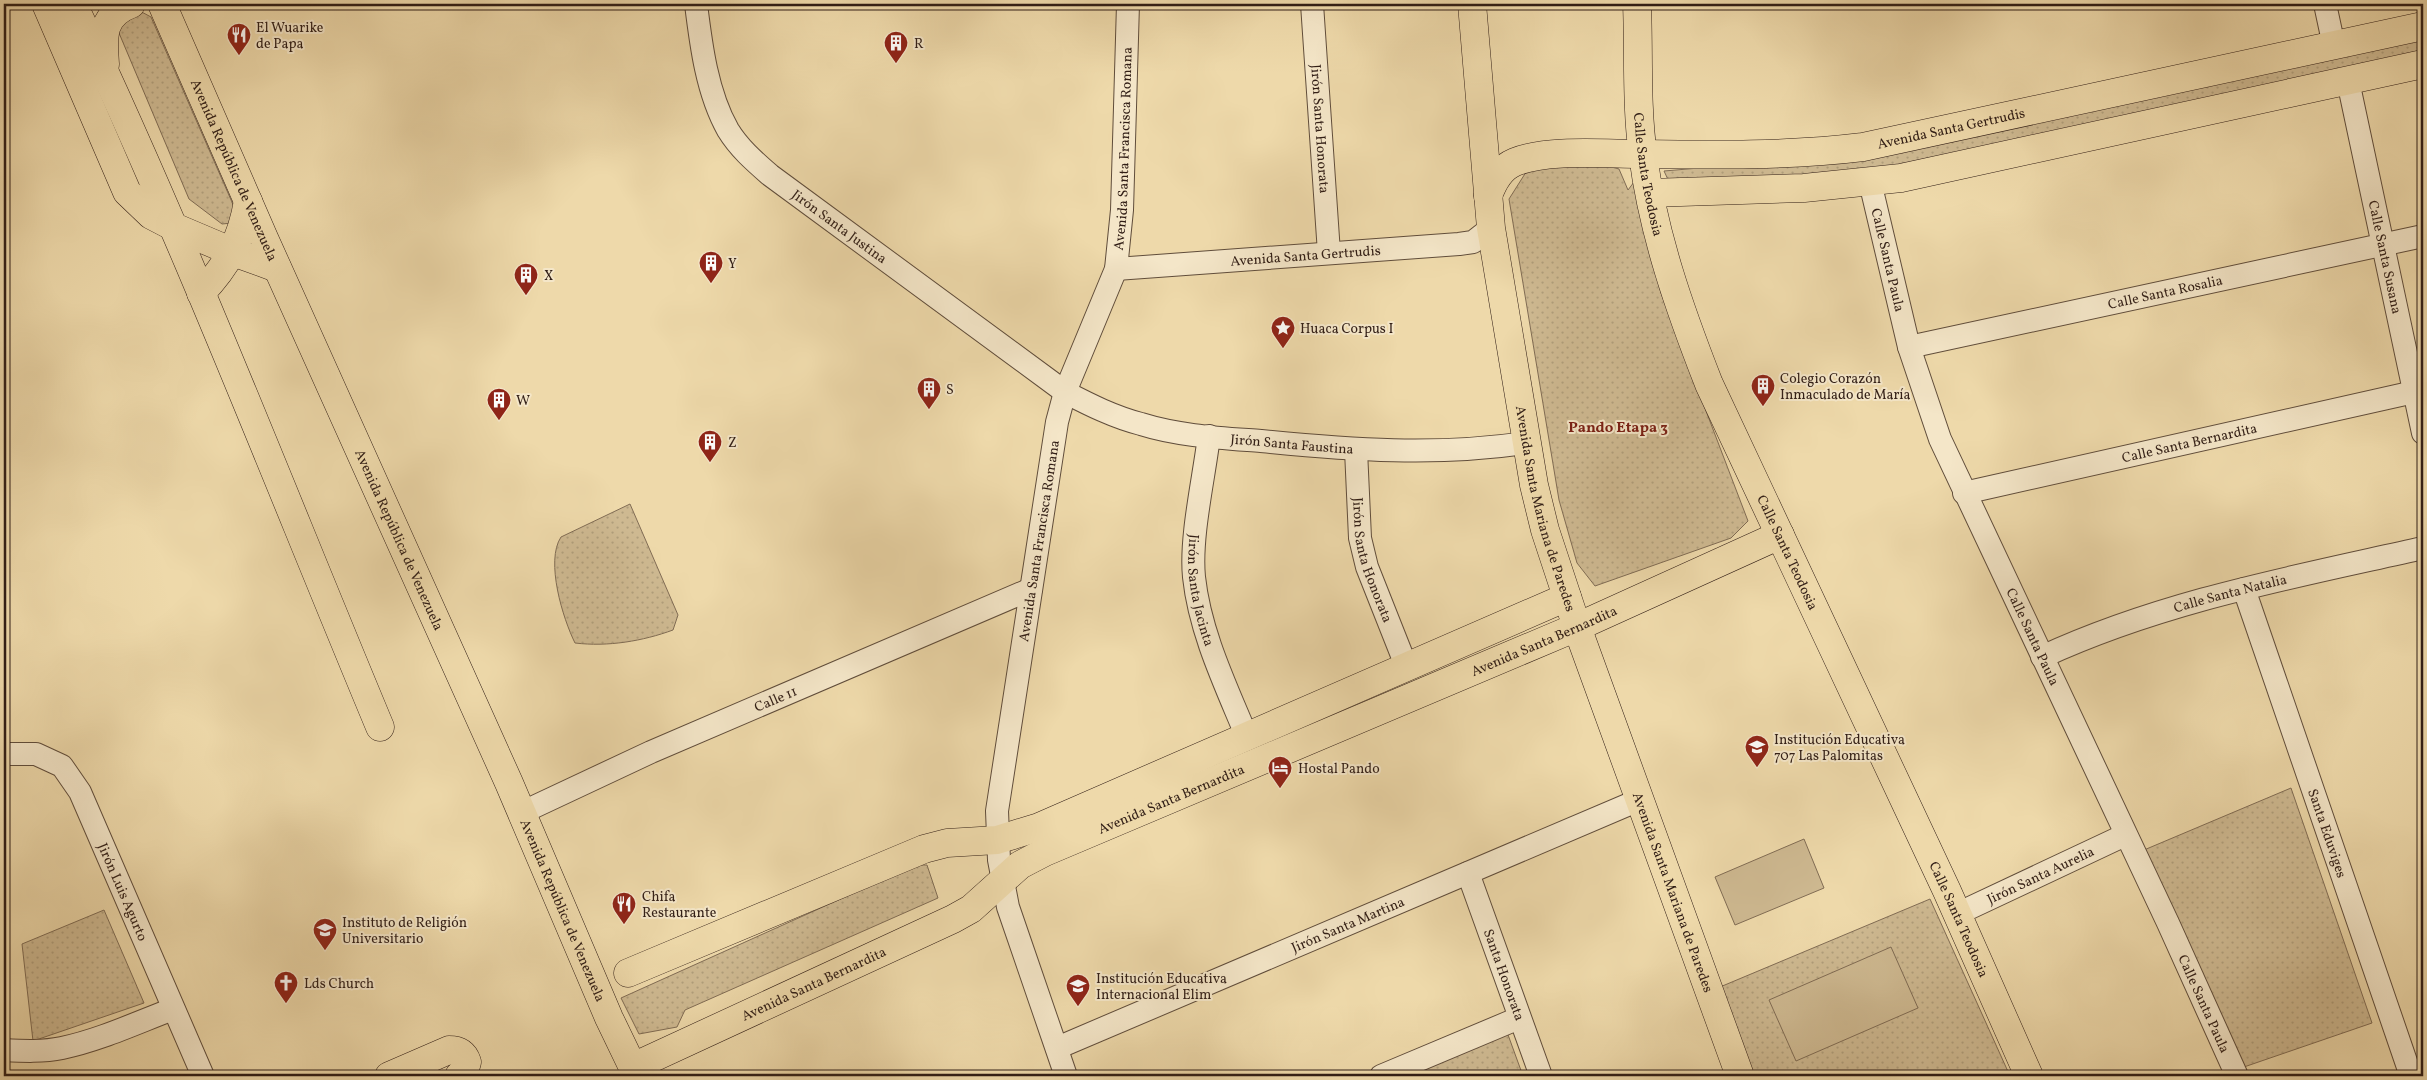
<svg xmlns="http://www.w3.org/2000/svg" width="2427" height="1080" font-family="Vollkorn,serif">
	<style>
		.green { fill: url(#green-dots); stroke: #806c54 }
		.pitch { fill: #ceb991; stroke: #806c54 }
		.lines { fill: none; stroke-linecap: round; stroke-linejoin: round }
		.minor-casing { stroke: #604d3b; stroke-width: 24 }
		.major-casing { stroke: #311e16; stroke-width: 29 }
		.minor { stroke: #f4e6c8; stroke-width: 22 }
		.major { stroke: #eed9aa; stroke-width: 28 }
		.labels { text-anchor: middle; stroke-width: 4; stroke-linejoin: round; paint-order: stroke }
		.poi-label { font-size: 14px; fill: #311e16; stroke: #f4e6c8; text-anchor: start }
		.street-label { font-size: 14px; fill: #311e16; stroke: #f4e6c8 }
		.neighbourhood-label { font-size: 15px; font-weight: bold; fill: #7a1f14; stroke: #f4e6c8 }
	</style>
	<defs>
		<pattern id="green-dots" width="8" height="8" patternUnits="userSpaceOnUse" patternTransform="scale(1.25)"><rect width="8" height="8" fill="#ceb991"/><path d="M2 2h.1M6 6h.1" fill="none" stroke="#b19f7c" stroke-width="1.8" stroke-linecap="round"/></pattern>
	</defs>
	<rect width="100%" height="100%" fill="#eed9aa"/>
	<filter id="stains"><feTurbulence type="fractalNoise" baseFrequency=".004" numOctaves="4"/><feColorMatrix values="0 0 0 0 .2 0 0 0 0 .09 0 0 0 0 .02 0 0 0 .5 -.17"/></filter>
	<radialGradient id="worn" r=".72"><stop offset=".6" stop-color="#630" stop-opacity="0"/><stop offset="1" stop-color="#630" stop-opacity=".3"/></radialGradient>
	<path class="green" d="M138,10L151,17L235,209L232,223L222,224L189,199L119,33V28Z
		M2423,37V54L1877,169L1671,186L1664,171L1887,152Z
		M1600,164L1619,169L1628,190L1634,182L1661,293L1748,521L1731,538L1595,586L1577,563L1559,500L1509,199L1528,169Z
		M630,504L678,615L673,630C643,641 608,647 575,643C563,619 545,561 561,537Z
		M2291,788L2372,1023L2241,1068L2144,850Z
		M916,865H927L938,898L685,1010L677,1027L639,1034L621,998Z
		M1930,899L2010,1076H1751L1720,987Z
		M104,910L144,1003L33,1041L22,944Z
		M1507,1032L1523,1076H1404Z"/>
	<path class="pitch" d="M1804,839L1824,888L1735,925L1715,877Z
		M1891,947L1918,1008L1796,1061L1769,1000Z"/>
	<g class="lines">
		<defs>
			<g id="minor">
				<path id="s1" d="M696,4C701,45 707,93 728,130C739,148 754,161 770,175L1065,392C1090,405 1114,417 1141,424C1179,436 1222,438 1261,441C1350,450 1437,456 1526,443"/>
				<path id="s2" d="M1312,4L1329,253"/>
				<path d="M2325,4L2334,46"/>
				<path id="s3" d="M2348,81L2423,433"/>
				<path id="s4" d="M1870,182L1909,347L1940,439L2168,923L2237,1076"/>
				<path id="s5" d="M1116,269L1459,244L1473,242L1491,228"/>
				<path id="s6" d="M1909,347L2423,236"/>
				<path id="s7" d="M1209,436C1204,478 1190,537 1194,577C1200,633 1226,686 1247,737"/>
				<path id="s8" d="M1356,450L1360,538L1367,567L1407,668"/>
				<path id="s9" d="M1964,493L2414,392"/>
				<path id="s10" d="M2244,589L2411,1076"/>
				<path id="s11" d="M2042,657C2163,601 2294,577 2423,548"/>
				<path id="s12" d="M4,754H36L62,766L80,792L203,1076"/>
				<path id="s13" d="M521,813L651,752L1031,589"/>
				<path id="s14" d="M1468,873L1541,1076"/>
				<path id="s15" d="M1957,914L2125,835"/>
				<path id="s16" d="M1057,1048L1639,800"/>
				<path d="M4,1050C23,1051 43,1052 62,1048C100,1040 136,1023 173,1009"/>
				<path id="s17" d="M1066,1076L1008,907L999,860L997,811L1057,422L1065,392L1116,269L1122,210L1128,4"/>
				<path d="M1381,1076L1519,1018"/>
			</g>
			<g id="major">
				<path d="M46,4L127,192L151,215L174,227L233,252L277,268"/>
				<path d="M73,4C185,240 279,485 380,727"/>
				<path id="s18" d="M162,4L264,238L509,783L609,1018L637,1076"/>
				<path id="s19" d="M1472,4L1491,228L1534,485L1545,530L1577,627L1740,1076"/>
				<path id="s20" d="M1637,4C1639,54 1636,106 1643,155C1653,234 1680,310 1709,384L1947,891L2029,1076"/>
				<path d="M105,64C103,37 101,15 131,4"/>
				<path d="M1650,193L1804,188L1901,178L2423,64"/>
				<path id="s21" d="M1488,196C1493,182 1500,168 1515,162C1547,149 1605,154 1640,154C1714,155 1789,156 1863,147L2423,26"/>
				<path d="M201,293C227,266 242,239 248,201"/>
				<path d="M628,973L924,849L947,843L997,840L1039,827L1567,597"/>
				<path id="s22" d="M633,1067L953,919L971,909L1020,865L1045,852L1577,627L1780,535"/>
				<path d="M389,1076L449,1050C458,1050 464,1053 467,1062L464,1072L459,1076"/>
			</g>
		</defs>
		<use href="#minor" class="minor-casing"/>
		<use href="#major" class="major-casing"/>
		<use href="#minor" class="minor"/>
		<use href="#major" class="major"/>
	</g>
	<defs>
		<symbol id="restaurant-pin" viewBox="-11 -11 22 30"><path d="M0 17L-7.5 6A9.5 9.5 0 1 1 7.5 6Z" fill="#8f2418" stroke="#f4e6c8"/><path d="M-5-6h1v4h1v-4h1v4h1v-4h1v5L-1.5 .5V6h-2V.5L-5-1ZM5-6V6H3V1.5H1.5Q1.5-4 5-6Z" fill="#fff"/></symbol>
		<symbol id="building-pin" viewBox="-11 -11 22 30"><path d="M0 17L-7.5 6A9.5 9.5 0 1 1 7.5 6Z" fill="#8f2418" stroke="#f4e6c8"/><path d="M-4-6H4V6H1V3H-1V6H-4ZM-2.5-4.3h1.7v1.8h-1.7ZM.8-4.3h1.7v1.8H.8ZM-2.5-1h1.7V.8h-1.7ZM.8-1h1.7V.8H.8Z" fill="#fff"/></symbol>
		<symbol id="sight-pin" viewBox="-11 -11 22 30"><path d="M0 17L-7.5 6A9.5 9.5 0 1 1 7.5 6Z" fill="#8f2418" stroke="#f4e6c8"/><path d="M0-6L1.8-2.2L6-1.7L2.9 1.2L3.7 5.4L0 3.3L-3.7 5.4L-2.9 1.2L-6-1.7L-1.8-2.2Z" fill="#fff"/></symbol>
		<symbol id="school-pin" viewBox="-11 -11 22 30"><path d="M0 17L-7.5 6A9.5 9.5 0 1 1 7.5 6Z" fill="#8f2418" stroke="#f4e6c8"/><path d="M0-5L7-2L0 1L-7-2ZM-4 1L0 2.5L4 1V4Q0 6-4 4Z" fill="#fff"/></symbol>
		<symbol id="hotel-pin" viewBox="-11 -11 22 30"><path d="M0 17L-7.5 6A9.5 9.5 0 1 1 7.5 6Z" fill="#8f2418" stroke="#f4e6c8"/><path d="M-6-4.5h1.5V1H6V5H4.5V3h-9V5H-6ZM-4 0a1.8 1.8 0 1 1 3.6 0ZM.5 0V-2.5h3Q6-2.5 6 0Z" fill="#fff"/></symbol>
		<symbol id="university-pin" viewBox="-11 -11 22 30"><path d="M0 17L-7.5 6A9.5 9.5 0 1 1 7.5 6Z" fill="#8f2418" stroke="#f4e6c8"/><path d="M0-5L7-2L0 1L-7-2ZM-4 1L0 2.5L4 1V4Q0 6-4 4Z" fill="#fff"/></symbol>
		<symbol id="church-pin" viewBox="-11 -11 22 30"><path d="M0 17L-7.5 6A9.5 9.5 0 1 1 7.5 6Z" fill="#8f2418" stroke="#f4e6c8"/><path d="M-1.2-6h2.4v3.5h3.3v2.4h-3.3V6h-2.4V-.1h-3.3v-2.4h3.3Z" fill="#fff"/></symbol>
	</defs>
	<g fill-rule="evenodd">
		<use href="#restaurant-pin" x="225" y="21" width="28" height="38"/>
		<use href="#building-pin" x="882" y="29" width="28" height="38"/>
		<use href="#building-pin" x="697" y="249" width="28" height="38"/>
		<use href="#building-pin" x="512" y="261" width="28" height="38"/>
		<use href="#sight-pin" x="1269" y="314" width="28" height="38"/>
		<use href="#building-pin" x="1749" y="372" width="28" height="38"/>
		<use href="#building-pin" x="915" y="375" width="28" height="38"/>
		<use href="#building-pin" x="485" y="386" width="28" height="38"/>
		<use href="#building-pin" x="696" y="428" width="28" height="38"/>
		<use href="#school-pin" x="1743" y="733" width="28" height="38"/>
		<use href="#hotel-pin" x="1266" y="754" width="28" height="38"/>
		<use href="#restaurant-pin" x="610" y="890" width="28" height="38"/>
		<use href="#university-pin" x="311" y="916" width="28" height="38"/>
		<use href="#church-pin" x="272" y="969" width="28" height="38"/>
		<use href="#school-pin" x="1064" y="972" width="28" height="38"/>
	</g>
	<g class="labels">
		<g class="poi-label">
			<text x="256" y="32">El Wuarike<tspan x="256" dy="16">de Papa</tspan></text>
			<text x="914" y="48">R</text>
			<text x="728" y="268">Y</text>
			<text x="544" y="280">X</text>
			<text x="1300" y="333">Huaca Corpus I</text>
			<text x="1780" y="383">Colegio Corazón<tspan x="1780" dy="16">Inmaculado de María</tspan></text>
			<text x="946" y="394">S</text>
			<text x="516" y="405">W</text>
			<text x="728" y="447">Z</text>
			<text x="1774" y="744">Institución Educativa<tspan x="1774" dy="16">707 Las Palomitas</tspan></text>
			<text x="1298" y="773">Hostal Pando</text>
			<text x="642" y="901">Chifa<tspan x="642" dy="16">Restaurante</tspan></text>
			<text x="342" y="927">Instituto de Religión<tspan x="342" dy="16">Universitario</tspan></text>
			<text x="1096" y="983">Institución Educativa<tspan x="1096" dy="16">Internacional Elim</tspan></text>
			<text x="304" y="988">Lds Church</text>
		</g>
		<g class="street-label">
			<text dy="5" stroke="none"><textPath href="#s2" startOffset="125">Jirón Santa Honorata</textPath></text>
			<text dy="5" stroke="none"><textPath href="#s21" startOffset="484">Avenida Santa Gertrudis</textPath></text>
			<text dy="5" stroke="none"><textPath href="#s17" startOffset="954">Avenida Santa Francisca Romana</textPath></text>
			<text dy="5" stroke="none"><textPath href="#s18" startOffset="181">Avenida República de Venezuela</textPath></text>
			<text dy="5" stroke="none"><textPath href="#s20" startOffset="171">Calle Santa Teodosia</textPath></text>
			<text dy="5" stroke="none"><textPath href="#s1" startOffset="279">Jirón Santa Justina</textPath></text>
			<text dy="5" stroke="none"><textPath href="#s5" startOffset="190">Avenida Santa Gertrudis</textPath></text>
			<text dy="5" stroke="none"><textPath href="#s3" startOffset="180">Calle Santa Susana</textPath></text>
			<text dy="5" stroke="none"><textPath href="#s4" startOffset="80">Calle Santa Paula</textPath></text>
			<text dy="5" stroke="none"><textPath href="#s6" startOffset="262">Calle Santa Rosalia</textPath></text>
			<text dy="5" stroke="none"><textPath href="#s9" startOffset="231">Calle Santa Bernardita</textPath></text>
			<text dy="5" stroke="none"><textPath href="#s1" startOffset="794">Jirón Santa Faustina</textPath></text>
			<text dy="5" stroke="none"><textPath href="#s19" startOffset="511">Avenida Santa Mariana de Paredes</textPath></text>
			<text dy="5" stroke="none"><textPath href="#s18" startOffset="586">Avenida República de Venezuela</textPath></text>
			<text dy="5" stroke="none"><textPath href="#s17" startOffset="549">Avenida Santa Francisca Romana</textPath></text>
			<text dy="5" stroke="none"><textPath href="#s20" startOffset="576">Calle Santa Teodosia</textPath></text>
			<text dy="5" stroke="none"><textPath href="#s8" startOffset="112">Jirón Santa Honorata</textPath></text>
			<text dy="5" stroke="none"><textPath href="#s7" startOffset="156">Jirón Santa Jacinta</textPath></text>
			<text dy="5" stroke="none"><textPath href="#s11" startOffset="199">Calle Santa Natalia</textPath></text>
			<text dy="5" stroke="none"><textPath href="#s4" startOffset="485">Calle Santa Paula</textPath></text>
			<text dy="5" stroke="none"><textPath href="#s22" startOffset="1009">Avenida Santa Bernardita</textPath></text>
			<text dy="5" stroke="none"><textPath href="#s13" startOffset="279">Calle 11</textPath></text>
			<text dy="5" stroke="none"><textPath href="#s22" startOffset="604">Avenida Santa Bernardita</textPath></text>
			<text dy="5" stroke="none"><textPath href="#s10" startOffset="258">Santa Eduviges</textPath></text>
			<text dy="5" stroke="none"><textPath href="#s15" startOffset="92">Jirón Santa Aurelia</textPath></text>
			<text dy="5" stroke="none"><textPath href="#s12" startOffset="201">Jirón Luis Agurto</textPath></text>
			<text dy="5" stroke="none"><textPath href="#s19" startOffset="916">Avenida Santa Mariana de Paredes</textPath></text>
			<text dy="5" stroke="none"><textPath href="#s18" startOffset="991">Avenida República de Venezuela</textPath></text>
			<text dy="5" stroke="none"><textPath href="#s20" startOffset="981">Calle Santa Teodosia</textPath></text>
			<text dy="5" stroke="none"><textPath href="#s16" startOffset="316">Jirón Santa Martina</textPath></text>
			<text dy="5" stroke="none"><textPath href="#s14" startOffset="108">Santa Honorata</textPath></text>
			<text dy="5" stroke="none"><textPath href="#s22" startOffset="199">Avenida Santa Bernardita</textPath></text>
			<text dy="5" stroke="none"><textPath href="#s4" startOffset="890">Calle Santa Paula</textPath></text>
		</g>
		<g class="neighbourhood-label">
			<text x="1618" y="432">Pando Etapa 3</text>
		</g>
	</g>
	<rect width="2427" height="1080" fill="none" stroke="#eed9aa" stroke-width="20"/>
	<rect x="5" y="5" width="2417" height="1070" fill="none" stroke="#311e16" stroke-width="2.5"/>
	<rect x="10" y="10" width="2407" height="1060" fill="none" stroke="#311e16"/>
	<rect width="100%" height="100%" filter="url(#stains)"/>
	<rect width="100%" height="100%" fill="url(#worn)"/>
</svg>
